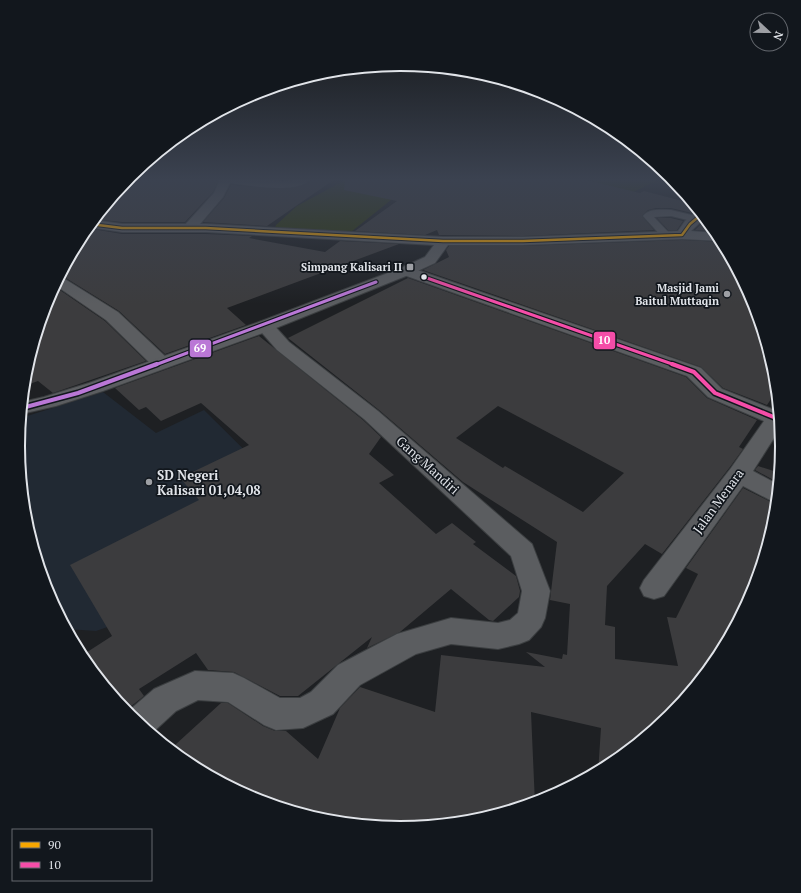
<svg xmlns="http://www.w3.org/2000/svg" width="801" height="893" font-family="'PT Serif',serif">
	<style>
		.built { fill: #212933 }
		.green { fill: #2e380d }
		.building { fill: #3c3c3e; fill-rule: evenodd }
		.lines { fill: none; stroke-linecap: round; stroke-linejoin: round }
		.service-casing { stroke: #3b3e40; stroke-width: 2 }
		.minor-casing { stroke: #3b3e40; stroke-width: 2 }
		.tertiary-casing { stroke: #3b3e40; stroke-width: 2 }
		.service { fill: #5b5d60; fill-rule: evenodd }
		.minor { fill: #5b5d60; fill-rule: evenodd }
		.tertiary { fill: #5b5d60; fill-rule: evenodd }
		.bus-1-casing { stroke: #12171d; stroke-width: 4.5 }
		.bus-2-far1-casing { stroke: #12171d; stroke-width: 5.5 }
		.bus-2-casing { stroke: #12171d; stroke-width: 7 }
		.bus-3-far1-casing { stroke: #12171d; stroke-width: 5.5 }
		.bus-3-casing { stroke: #12171d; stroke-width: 7 }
		.bus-1 { stroke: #f7a600; stroke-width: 2.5 }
		.bus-2-far1 { stroke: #f54da8; stroke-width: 3 }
		.bus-2 { stroke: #f54da8; stroke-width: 4 }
		.bus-3-far1 { stroke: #ba77d6; stroke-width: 3 }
		.bus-3 { stroke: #ba77d6; stroke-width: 4 }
		.poi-dot { fill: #9d9fa4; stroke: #12171d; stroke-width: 1.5 }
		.bus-dot { fill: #e1e4e9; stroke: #12171d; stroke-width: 1.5 }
		.labels { text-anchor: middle; stroke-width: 3.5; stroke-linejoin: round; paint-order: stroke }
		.far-poi-label { font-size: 11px; font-weight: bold; fill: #e1e4e9; stroke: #12171d; text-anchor: end }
		.street-label { font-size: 13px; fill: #e1e4e9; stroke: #12171d }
		.poi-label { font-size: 13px; font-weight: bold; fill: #e1e4e9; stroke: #12171d; text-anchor: start }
		.rim { fill: none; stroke: #e1e4e9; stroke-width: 2 }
		.line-badge { stroke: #12171d; stroke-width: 1.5 }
		.badge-label { font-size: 11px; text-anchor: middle; font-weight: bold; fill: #fff }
	</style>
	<rect width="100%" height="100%" fill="#1e2023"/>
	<path class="built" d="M103,392L156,433L204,410L314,519L154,611L96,631L67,629L47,593L25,521L18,446L21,418Z"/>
	<path class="green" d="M347,179H377L406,188L351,232L275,228L276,225L297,206Z
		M588,179H654L656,181L631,193L579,191L596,181Z"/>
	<path class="building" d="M137,179H219L213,192L185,222H122L95,219L124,184Z
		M312,179H335L267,226L203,222L224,198L231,185L285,189L305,185Z
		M345,179H582L640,193L644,191L694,204L698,210L692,213L671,208H656L648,210L642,216L654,230L523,236L439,235L437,230L425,235L355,231L397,201L344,190Z
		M657,218H671L683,221L677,230H668Z
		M706,219L716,231L695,230Z
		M87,228L122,234H206L252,236L249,238L325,252L340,241L399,244L227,308L246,325L165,354L119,311L61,275L83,234Z
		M682,240L723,242L754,300L776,372L777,390L767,405L723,388L701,367L423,270L449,257L446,250L449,246H523Z
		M408,278L686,377L707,398L757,420L739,447L743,449L730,467L662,554L645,544L607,586L605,625L615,627V659L678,666L667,617L676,618L698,574L686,568L743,488L769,501L777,503L776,521L754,593L718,659L671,717L613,765L598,773L601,728L531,712L535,804L475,822L400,829L326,822L254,800L196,769V766L175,745L221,703H228L263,726L275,731H286L318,759L340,708L360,687L435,712L441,655L545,667L526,652L562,659L563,654L567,655L570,604L550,600L557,542L463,482L379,410L288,338ZM498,406L583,451L624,473L583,512L505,466L503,468L456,438Z
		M54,286L105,321L146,361L53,393L38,381L24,386L25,372L47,300Z
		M259,336L363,420L381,437L369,454L394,475L379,483L436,534L452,523L476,542L473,544L516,576L520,591L519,597L493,621L489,620L451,589L400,632L367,648L372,637L298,696H280L234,672L208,670L196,653L139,689L144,696L125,711L81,656L112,636L70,565L199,500L180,478L249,445L201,403L161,421L146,407L139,410L115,388Z
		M758,466L780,473L779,483L755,470Z"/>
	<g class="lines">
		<defs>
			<path id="service" d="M671,210L700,217L701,219L696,222L671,216L654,217L672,236L667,239L663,238L643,216C649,208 662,210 671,210Z"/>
			<path id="minor" d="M220,179C240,176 260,180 280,181C290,182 300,178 311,179C298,195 248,185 230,183L223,197L195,230H185L183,227L214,193Z
				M660,179H673L677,184L662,181Z
				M406,266L701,368L722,389L772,409L779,407L781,427L753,471L779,485L778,502L770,500L743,486L664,596L654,599L644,596L640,588L644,580L731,468L764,421L708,397L687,376L401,274L398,271L401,268Z
				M60,276L118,312L168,359L170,363L168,367L161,369L154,367L106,320L55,285Z
				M265,321L271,322L289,342L378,411L532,544L550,591L545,618L541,627L529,640L519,644L498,649L451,644L416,654L360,685L333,714L303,728L276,730L264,725L228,702L198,700L176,711L151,734L126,713L154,689L195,671L233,673L244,678L280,698H300L311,692L338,665L397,634L451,618L498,623L510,620L518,613L522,591L511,556L364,419L277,350L256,326L259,322Z"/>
			<path id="tertiary" d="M697,211H699L705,218L691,231L717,233L722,241L682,239L523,245H448L435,263L411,274L271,330L103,391L56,406L21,414L22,402L44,397L89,383L259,322L401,268L425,257L434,245L206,232H122L88,227L94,220L122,224H206L443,237H523L678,231L685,221Z"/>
		</defs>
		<use href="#service" class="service-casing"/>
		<use href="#minor" class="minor-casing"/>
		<use href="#tertiary" class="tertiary-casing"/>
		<use href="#service" class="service"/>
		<use href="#minor" class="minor"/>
		<use href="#tertiary" class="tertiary"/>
		<defs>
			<path id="bus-1" d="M90,224L122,228H206L443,241H523L682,235L690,224L702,214"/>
			<path id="bus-2-far1" d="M424,277L675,365"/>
			<path id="bus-2" d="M672,364L694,372L715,393L776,418"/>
			<path id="bus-3-far1" d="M155,365L376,282"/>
			<path id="bus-3" d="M22,408L78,393L157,364"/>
		</defs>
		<use href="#bus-1" class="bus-1-casing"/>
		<use href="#bus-2-far1" class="bus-2-far1-casing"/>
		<use href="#bus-2" class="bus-2-casing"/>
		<use href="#bus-3-far1" class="bus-3-far1-casing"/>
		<use href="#bus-3" class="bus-3-casing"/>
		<use href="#bus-1" class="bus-1"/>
		<use href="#bus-2-far1" class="bus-2-far1"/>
		<use href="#bus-2" class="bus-2"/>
		<use href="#bus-3-far1" class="bus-3-far1"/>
		<use href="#bus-3" class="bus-3"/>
	</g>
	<linearGradient id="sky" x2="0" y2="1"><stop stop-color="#101213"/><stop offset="0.59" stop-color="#3b4250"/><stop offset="1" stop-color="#3b4250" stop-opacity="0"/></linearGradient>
	<rect width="801" height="304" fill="url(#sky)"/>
	<g class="poi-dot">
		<rect x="406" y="263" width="8" height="8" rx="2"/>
		<circle cx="727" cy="294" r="4"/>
		<circle cx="149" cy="482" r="4"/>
	</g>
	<circle class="bus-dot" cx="424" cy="277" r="3.5"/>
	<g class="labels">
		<g class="far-poi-label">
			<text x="402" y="271">Simpang Kalisari II</text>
			<text x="719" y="292">Masjid Jami<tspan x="719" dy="13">Baitul Muttaqin</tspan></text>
		</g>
		<g class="street-label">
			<text transform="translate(428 465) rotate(42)" y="5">Gang Mandiri</text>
			<text transform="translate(718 501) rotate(-54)" y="5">Jalan Menara</text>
		</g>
		<g class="poi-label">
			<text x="157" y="480">SD Negeri<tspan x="157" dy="15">Kalisari 01,04,08</tspan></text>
		</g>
	</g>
	<path d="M0 0H801V893H0ZM25 446a375 375 0 1 1 750 0a375 375 0 1 1-750 0Z" fill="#12171d" fill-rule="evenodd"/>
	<path class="rim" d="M25 446a375 375 0 1 1 750 0a375 375 0 1 1-750 0Z"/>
	<g class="line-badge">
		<rect x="593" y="331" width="23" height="19" rx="4" fill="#f54da8"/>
		<rect x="189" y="339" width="23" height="19" rx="4" fill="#ba77d6"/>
	</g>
	<g class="badge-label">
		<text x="604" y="344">10</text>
		<text x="200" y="352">69</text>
	</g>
	<rect x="12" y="829" width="140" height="52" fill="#12171d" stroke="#65696f"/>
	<rect x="20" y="842" width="20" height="6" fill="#f7a600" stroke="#65696f"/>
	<text x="48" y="849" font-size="12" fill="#e1e4e9">90</text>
	<rect x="20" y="862" width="20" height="6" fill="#f54da8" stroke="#65696f"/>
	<text x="48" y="869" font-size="12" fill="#e1e4e9">10</text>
	<g transform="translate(769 32) rotate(112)"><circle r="19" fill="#12171d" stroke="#65696f"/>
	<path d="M0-3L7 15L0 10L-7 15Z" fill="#9d9fa4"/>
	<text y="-6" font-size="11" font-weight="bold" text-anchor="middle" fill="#e1e4e9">N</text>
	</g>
</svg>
